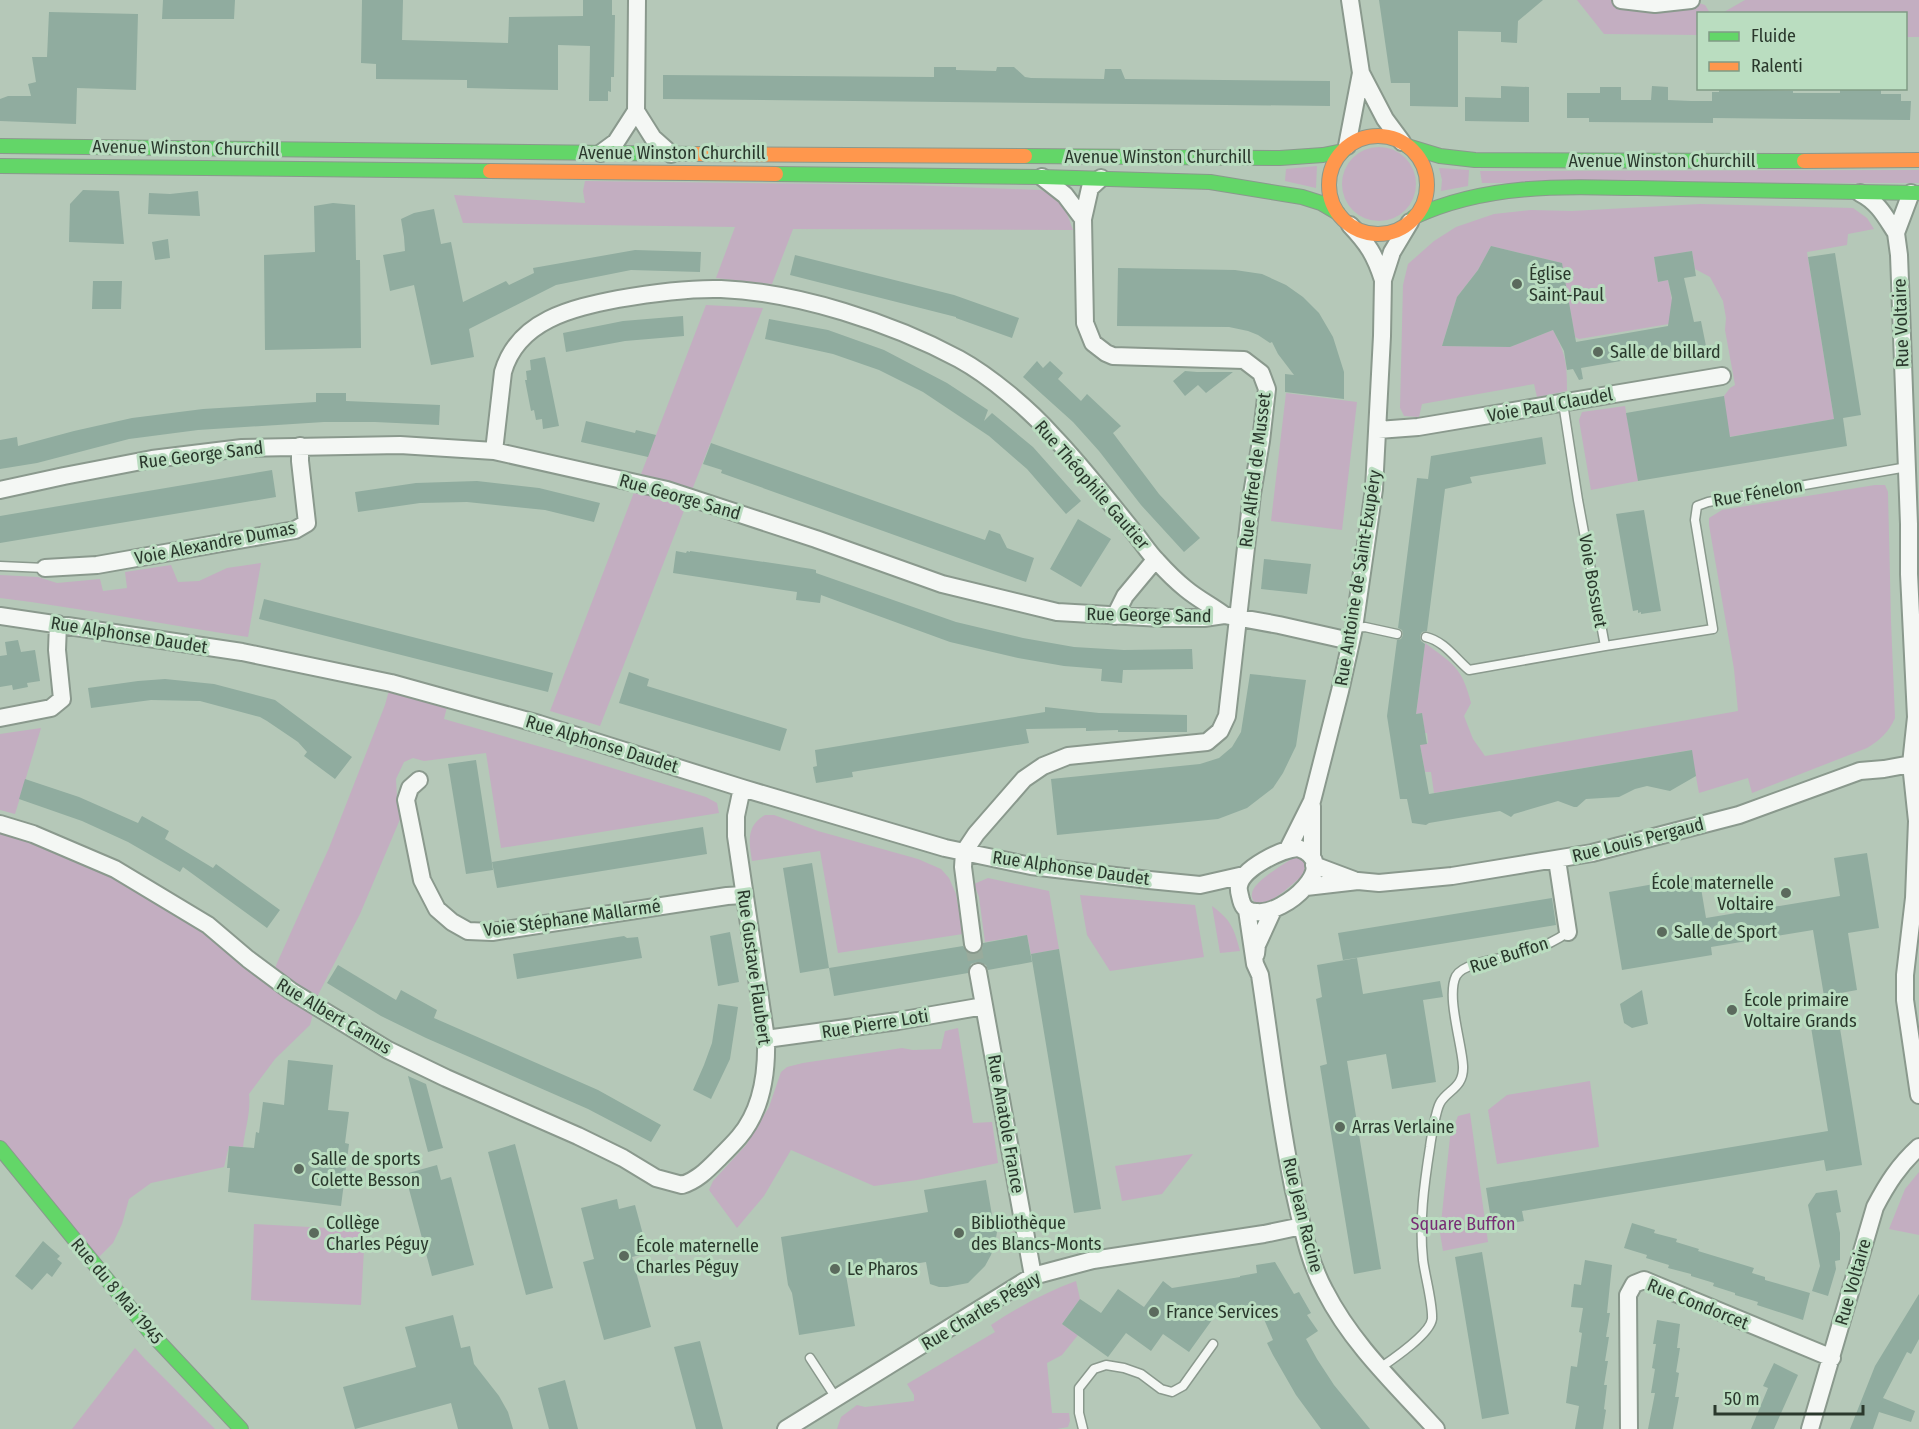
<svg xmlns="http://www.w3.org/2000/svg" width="1919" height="1429" font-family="'Fira Sans Condensed',sans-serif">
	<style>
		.green { fill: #c3aec1 }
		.building { fill: #90ac9f }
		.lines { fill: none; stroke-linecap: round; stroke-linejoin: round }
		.street-tunnel { stroke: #99ab9c; stroke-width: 16; stroke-dasharray: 16 8; stroke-linecap: butt }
		.lane-casing { stroke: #8a998d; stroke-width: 11 }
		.street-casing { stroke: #8a998d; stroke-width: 20 }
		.fast-casing { stroke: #8a998d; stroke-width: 16 }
		.slow-casing { stroke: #8a998d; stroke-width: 16 }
		.lane { stroke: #f4f7f4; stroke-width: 8 }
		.street { stroke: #f4f7f4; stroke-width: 16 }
		.fast { stroke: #63d668; stroke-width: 14 }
		.slow { stroke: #ff974d; stroke-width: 14 }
		.poi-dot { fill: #5b6a5d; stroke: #baddc0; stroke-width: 2 }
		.labels { text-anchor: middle; stroke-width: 6; stroke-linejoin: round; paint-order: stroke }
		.street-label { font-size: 18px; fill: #2a382c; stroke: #baddc0 }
		.poi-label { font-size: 18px; fill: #2a382c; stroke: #baddc0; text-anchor: start }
		.park-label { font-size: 18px; fill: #782d74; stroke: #baddc0 }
	</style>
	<rect width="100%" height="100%" fill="#b5c8b8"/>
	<path class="green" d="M1577,0H1689L1705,5L1710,13L1698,14V35L1604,34Z
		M1745,0H1919V37H1906V14L1716,13L1724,12Z
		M1342 184a37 37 0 1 1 74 0a37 37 0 1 1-74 0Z
		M1317,166L1316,188L1285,181L1286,169Z
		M1439,168L1469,170L1468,186L1441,191L1442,180Z
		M1919,170V183H1482L1480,171Z
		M585,181L907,185L1041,190C1063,200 1066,209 1073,230L793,229L772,284L716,278L735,227L463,223L454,195L585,203L583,191Z
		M1700,204L1853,208L1867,218L1874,229L1848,234L1847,245L1807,252L1834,419L1634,453L1638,481L1591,490L1579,420L1582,412L1625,406L1629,429L1726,412L1724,396L1730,388L1735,385L1725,330L1726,318L1723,301L1710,277L1695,269L1692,251L1654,258L1658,282L1668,280L1672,301L1669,324L1579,339L1575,337L1562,263L1491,246L1478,270L1457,297L1442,346L1510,347L1553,330C1566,355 1567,363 1567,391L1537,397L1534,384L1422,404L1419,417L1404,416L1400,408L1403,285L1408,264L1434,241L1456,227L1494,214L1531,210L1572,211Z
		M706,305L763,308L600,726L550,711Z
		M1286,393L1357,402L1342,530L1271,521Z
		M1875,485H1885L1888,492L1891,621L1895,718C1889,732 1880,740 1867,748L1752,793L1748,778L1699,793L1691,750L1434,793L1431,772H1425L1420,745L1428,743L1427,733H1425L1422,713L1416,714L1425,643C1453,664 1462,667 1471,703L1464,716L1473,739L1485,756L1738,711L1734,669L1709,525V518L1722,510Z
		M261,563L248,637C165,625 83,608 0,598V575L38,577L57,583L100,579L103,591L127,588L125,572L171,565L178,582L199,581L227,568Z
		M391,683L449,699L444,719L583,759L706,797L717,803L719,813L501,848L486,753L424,761L413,758L404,762L396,779L397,798L401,817L360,914L319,993L310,1025L275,1059L249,1094C251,1112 245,1129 243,1147L229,1146L224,1167L151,1183L129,1199L122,1224L113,1243L93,1263L0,1148V824L115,869L272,977L277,963L329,848L385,705Z
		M41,728L15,814L0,810V734Z
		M765,815H774L818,831L918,859L941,869L949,878L956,894L963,934L838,953L820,851L752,861C749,842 746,826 765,815Z
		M1296,856L1306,859L1309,866L1306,873C1292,883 1273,906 1255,903C1253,900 1251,897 1252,894C1252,882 1286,863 1296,856Z
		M988,878L1049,891L1059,949L1031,954L1027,935L985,942L979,897L974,884Z
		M1080,895L1195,905L1204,957L1110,971L1087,935Z
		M1212,906C1231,920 1234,928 1240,951L1220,953Z
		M958,1028L973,1123L992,1122L998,1163L917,1180L874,1186L791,1150L764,1196L737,1228L709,1190L713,1181L746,1145L769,1107L781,1072L787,1067L803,1063L902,1048L913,1050L941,1049L945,1031Z
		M1590,1081L1599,1147L1497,1164L1488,1110L1507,1095Z
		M1470,1113L1488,1242L1443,1251L1440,1233L1450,1137L1458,1116Z
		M1193,1154L1162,1194L1122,1201L1115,1166Z
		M1919,1172V1235L1889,1229L1905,1189Z
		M254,1224L365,1230L361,1305L251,1300Z
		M1076,1281L1080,1299L1062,1324L1078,1335L1062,1355L1047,1363L1052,1413H1069L1070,1421L1068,1427L1057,1429H837L841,1417L857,1405L865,1407L914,1401V1395L907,1384L995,1332L991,1325C1018,1307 1046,1292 1076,1281Z
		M135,1348L145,1359L215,1429H72Z"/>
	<path class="building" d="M163,0H235L234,19H162Z
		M362,0H403L402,40L508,43L509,17L583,16V0H612V15H615L614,77H611V92L608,91V101H589L590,46L558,45V90L467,88V80L376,79V64L361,63Z
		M1379,0H1543L1518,21L1517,43L1501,42V32L1458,31V107L1410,106V83H1391Z
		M49,12L138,14L136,90L77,88L76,124L0,121V99L8,96H31L28,84L36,82L32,57H47Z
		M934,67H956V70L996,71L997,67H1014L1025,77L1031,78L1104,79L1105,69H1121L1125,79L1330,81V106L663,99V75L934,77Z
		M1501,86L1529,87V122L1465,121V97L1501,98Z
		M1652,86L1668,87V100L1691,101H1712V92H1719V88H1753V90L1793,91V93H1840V90H1881V94H1901V101H1911L1910,120L1713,118V123L1589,122V118H1567V93H1600V87H1621V100H1651Z
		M83,190L119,191L124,244L69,242L70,204Z
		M198,191L200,216L148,214L149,193L170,194Z
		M333,203L355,205L356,260H360L361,348L265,350L264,255L315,252L314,206Z
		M434,209L441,244L451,242L463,302L506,281L509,285L534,273L533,268L635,250L701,252L700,272L631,270L556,285L469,329L474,357L431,365L414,285L390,291L383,255L405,251L404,237L401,219L414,213Z
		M168,239L170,258L155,260L152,242Z
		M1491,246L1562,263L1576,342L1668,326L1672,298L1668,280L1658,282L1654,257L1692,251L1696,276L1684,278L1694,322L1701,321L1706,346L1581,368L1583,379L1579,380L1573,369L1567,370L1564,351L1553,330L1510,347L1442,346L1457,297L1478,270Z
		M1835,253L1861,415L1843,418L1847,446L1638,481L1626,413L1724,396L1730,437L1834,419L1808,257Z
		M795,255L954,295L1019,318L1012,338L956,318V317L790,275Z
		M1118,268L1235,270L1262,274L1286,285L1303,297L1319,313L1333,337L1344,372V399L1285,392V374L1294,375L1278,354L1272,342L1270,343L1258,335L1248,331L1229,327L1117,326Z
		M93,281H122L121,309H92Z
		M683,316L684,336L625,341L566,352L563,333L623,321Z
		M769,319L828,330L884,350L947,383L988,410L984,421L992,413L1033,447L1081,501L1066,514L1027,469L989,436L923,392L879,370L833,354L765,339Z
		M545,357L559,426L543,429L542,419L536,420L534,410L531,411L525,380H527L526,371L531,370L530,360Z
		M1037,361L1043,368L1050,361L1063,373L1058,379L1081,401L1087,394L1121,426L1113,433L1159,494L1200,538L1184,552L1141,505L1099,451L1073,422L1023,377Z
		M1185,371L1197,372H1233L1206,393L1198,385L1185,396L1173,381Z
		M316,393H346V401L440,405L439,425L375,422H324L198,430L129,439L37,463L0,469V440L17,437L18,446L74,431L132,418L203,409L316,402Z
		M586,421L635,433L636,430L656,435L648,457L581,442Z
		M1542,437L1546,464L1470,477L1472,483L1445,489L1427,631L1422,632L1420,636L1421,641L1425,644L1416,714L1422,713L1427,744L1420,745L1429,794L1692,750L1696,776L1670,791L1647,786L1635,789L1619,797L1586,799L1577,807H1574L1558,801L1514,814L1511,817L1500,811L1429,823L1426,825L1412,823L1407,799H1400L1387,716L1397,640L1401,639L1403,635L1402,630L1398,628L1417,478L1428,479L1431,456Z
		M711,443L985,540L989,530L1000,534L1007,548L1034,558L1026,582L721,473L722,470L703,464Z
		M272,470L276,497L0,543V516Z
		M477,481L539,488L600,503L594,522L545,510L467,502L420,503L358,512L355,492L416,483Z
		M1644,510L1661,611L1641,614V612L1638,613V610L1633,611L1616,514Z
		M1078,519L1111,539L1081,587L1050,569Z
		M676,551L686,553L687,551L690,552V551L812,569L816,570V573L956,622L1023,638L1074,647L1124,650L1192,649L1193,669L1123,670L1122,683L1101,681L1102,669L1064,666L1018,658L950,642L821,595L820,603L796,600L797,592L673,573Z
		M1264,559L1311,564L1307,594L1261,589Z
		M264,599L553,673L548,692L259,619Z
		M18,640L21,652L35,650L40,681L27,683L28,687L13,690L12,685L0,687V656L7,655L5,642Z
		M629,672L649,679L647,686L787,729L780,751L619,703Z
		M1250,674L1306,680L1296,746L1283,773L1273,788L1247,808L1218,819L1057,835L1051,779L1200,764L1219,758L1232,747L1241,732Z
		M165,679L214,684L275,700L352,757L335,779L304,756L307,752L298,742L267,721L260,717L200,701L151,700L91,708L88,688L138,681Z
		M1045,707L1099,713L1187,715V732H1118V730L1086,731V728L1026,729L1029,743L852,772L853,777L816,783L813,767L817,766L815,750L1045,712Z
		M476,760L493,870L466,874L448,764Z
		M25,779L79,797L138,823L142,816L169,831L165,839L213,868L216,864L280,910L267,928L183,867L180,872L128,842L82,821L19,799Z
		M703,827L707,854L497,888L492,862Z
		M1867,853L1879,928L1848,933L1857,990L1824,996L1813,930L1711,947L1712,955L1622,970L1609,892L1699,876L1706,918L1840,896L1834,858Z
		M812,863L829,968L800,973L783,868Z
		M1552,898L1556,925L1343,960L1338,933Z
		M730,932L739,982L718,986L710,936Z
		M1027,935L1032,962L988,970L986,965L977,962L971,964L968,973L834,996L829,968L963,946L968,953L975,954L982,949L983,943Z
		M624,936L627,938L638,937L642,958L517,979L513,954Z
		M1059,949L1101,1209L1074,1213L1031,954Z
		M1357,958L1363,994L1440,981L1443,997L1423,1000L1436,1082L1392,1089L1386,1054L1347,1061L1381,1269L1354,1274L1320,1066L1327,1064L1316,999L1322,997L1317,965Z
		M338,965L396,1000L401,990L437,1010L434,1018L598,1090L661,1125L651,1142L588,1109L426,1038L381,1016L327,983Z
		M1642,990L1648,1024L1632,1028L1624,1023L1620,1004Z
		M718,1004L738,1007L730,1059L711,1099L693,1090L704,1065L712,1043Z
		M1838,1016L1862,1165L1826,1171L1824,1160L1522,1211L1524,1221L1492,1226L1486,1188L1828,1131L1810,1021Z
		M288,1060L333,1065L328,1110L349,1112L345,1143L349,1144L341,1206L228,1192L230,1168H227L229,1146L254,1148L256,1132L259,1133L263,1102L284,1105Z
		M408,1076L426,1084L443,1148L428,1152Z
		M515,1144L553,1288L526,1295L488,1152Z
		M437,1165L441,1180L451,1177L474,1265L432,1276L405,1174Z
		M986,1180L994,1227L998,1226L996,1238L991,1255L985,1266L968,1283L947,1287H939L930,1284L926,1262L846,1275L855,1326L799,1335L792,1293L788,1285L781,1237L928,1212L924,1190Z
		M1837,1190L1841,1212L1836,1213L1840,1233V1260L1835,1261L1836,1269L1828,1296L1812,1291L1820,1266L1808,1205L1816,1193Z
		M617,1199L619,1209L635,1205L648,1253L632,1257L651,1327L604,1340L583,1262L594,1259L581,1208Z
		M1632,1223L1655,1230L1654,1233L1677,1239L1676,1242L1699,1249L1698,1251L1754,1268L1752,1273L1765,1277V1280L1810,1293L1803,1320L1757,1305L1758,1302L1735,1295V1293L1713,1286L1714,1283L1691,1276V1274L1668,1268L1669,1265L1646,1258L1647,1255L1624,1248Z
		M43,1241L60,1256L57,1259L62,1263L52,1277L47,1273L32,1290L15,1276Z
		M1482,1252L1509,1414L1482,1419L1455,1257Z
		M1585,1260L1612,1265L1607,1313H1610L1606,1337H1609L1605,1361H1608L1604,1385H1607L1604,1409L1606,1410L1603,1429H1575L1579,1406L1566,1403L1571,1366L1577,1367L1582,1333L1579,1332L1583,1308L1571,1307L1574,1284L1581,1285Z
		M1275,1262L1294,1294L1299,1292L1311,1313L1307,1315L1318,1331L1306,1339L1317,1359L1334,1385L1370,1429H1321L1296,1395L1273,1355L1267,1343L1273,1340L1260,1310L1245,1312V1308L1217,1313L1189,1352L1163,1334L1151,1351L1126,1333L1108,1357L1062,1324L1080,1299L1101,1313L1118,1289L1144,1307L1163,1281L1172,1288L1240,1277V1276L1257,1273L1256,1265Z
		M1919,1294V1339L1911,1354L1907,1352L1883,1398L1915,1411L1911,1422L1879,1412L1873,1429H1850L1875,1366Z
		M453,1315L461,1348L470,1346L474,1364L499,1396L508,1412L513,1429H458L451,1403L355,1429L343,1387L416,1367L405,1327Z
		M1657,1320L1680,1324L1677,1348H1680L1676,1372L1679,1373L1675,1397H1679L1673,1429H1648L1655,1393H1651L1655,1369L1652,1368L1656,1344H1653Z
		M700,1341L723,1429H696L674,1347Z
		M1774,1363L1798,1375L1774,1429H1751L1768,1388L1763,1386Z
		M565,1380L578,1429H549L538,1388Z"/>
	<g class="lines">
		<path class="street-tunnel" d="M973,944L978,972"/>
		<defs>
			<path id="lane" d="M1563,403L1578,500L1605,646
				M0,566L45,568
				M1354,628L1365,627L1397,634
				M1426,637C1444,641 1456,659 1469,670L1605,646L1713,629L1695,520L1697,506L1708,502L1907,467
				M810,1358L836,1398
				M1380,1368C1393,1359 1430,1334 1432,1319C1433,1304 1425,1276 1423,1260C1419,1222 1424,1185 1430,1147C1431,1139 1436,1110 1440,1103C1447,1090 1464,1088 1463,1066C1462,1044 1446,996 1456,976C1464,961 1510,958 1527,952C1542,947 1556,941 1568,932
				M1083,1429L1079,1413V1388L1094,1369L1106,1365L1124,1368L1141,1374L1161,1389L1172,1392L1183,1386L1213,1344"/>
			<path id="street" d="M1621,0L1655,4L1691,0
				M1361,73L1385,119L1402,142
				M636,111L637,0
				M636,111L653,138L671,154
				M1347,146L1361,73L1350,0
				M601,153L616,142L636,111
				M1042,177L1065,195L1083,219
				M1860,193C1878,202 1885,216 1896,233
				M1911,193L1896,233L1899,255L1909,524V574L1916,717L1911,764L1917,821L1914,898L1905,975V1000L1919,1095
				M1350,225C1368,244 1375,255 1383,280
				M1378,430L1418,427L1722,376
				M494,451L503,372C518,320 572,308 618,299C652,293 687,288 721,289C797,292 892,323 959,359C990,376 1029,409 1053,436C1083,467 1110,503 1137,536C1144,545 1150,554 1157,561C1166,571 1176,581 1186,589C1198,599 1212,606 1224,615
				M0,490L64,476L152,459L242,448L400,445L494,451L667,490L816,539L942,584L1057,612L1161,618H1204L1224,615L1279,625L1350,641
				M45,568L97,565L295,530L307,523L300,461V446
				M0,616L242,652L391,683L539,724L742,788L945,848L1031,866L1149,880L1200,885L1244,875
				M1115,616L1125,596L1155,560
				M0,718L51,708L62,699L57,650L58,624
				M419,780L410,788L406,800L422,880L437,909L452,922L468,931L492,932L727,896L743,895
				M1312,806V856
				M0,824L33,834L115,869L208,925L248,959L291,991L388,1050L446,1078L578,1136L623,1158L656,1178L682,1185C698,1180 708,1169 720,1157C726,1151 733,1144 739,1137C762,1110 767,1072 766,1039L736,836V816L742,788
				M1298,848C1344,864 1284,915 1257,912C1248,912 1243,908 1241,900C1240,895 1238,890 1239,886C1242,868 1282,849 1298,848Z
				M1288,849L1312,801L1340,691L1354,628L1374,489L1382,336L1383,280L1392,252L1410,222
				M1557,860L1568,932
				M1314,865L1354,880
				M1306,887L1358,881L1379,883L1452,876L1592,853L1739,815L1860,771L1884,769L1911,764
				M1247,910L1255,964L1260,975C1271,1047 1279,1120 1294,1191C1302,1225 1308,1260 1325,1291C1352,1344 1396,1385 1436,1429
				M973,944L963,867L964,852L976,834L1024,779L1043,766L1068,756L1207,742L1220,731L1227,716L1252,494L1261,441L1267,389L1261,373L1244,360L1113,356L1106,353L1093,343L1085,323L1083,219L1090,188L1101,178
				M1256,954L1257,945L1273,910
				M978,972L1033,1276
				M766,1039L898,1021L984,1006
				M786,1429L1033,1276L1093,1260L1264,1234L1302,1226
				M1629,1429L1628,1295L1634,1284L1644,1280L1832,1358
				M1810,1429L1875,1207C1887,1184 1899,1165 1919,1147"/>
			<path id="fast" d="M0,146L696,154
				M1407,146L1440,156L1475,160L1804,161
				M1025,156L1280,158L1323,155L1343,151
				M0,166L490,171
				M776,174L1042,177L1210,182L1302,197L1321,203L1338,213
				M1414,217C1497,178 1589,188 1678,189C1758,190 1839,192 1919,193
				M0,1148L149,1331L241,1429"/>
			<path id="slow" d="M1329 185a49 49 0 1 1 98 0a49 49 0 1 1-98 0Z
				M696,154L1025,156
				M1804,161L1919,160
				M490,171L776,174"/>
		</defs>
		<use href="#lane" class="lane-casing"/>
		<use href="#street" class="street-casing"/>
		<use href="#fast" class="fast-casing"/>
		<use href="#slow" class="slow-casing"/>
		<use href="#lane" class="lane"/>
		<use href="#street" class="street"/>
		<use href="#fast" class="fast"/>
		<use href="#slow" class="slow"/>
	</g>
	<g class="poi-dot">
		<circle cx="1517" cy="284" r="6"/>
		<circle cx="1598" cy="352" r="6"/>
		<circle cx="1786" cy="893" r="6"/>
		<circle cx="1662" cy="932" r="6"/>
		<circle cx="1732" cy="1010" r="6"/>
		<circle cx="1340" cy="1127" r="6"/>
		<circle cx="299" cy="1169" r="6"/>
		<circle cx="314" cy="1233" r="6"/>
		<circle cx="959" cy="1233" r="6"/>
		<circle cx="624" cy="1256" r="6"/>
		<circle cx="835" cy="1269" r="6"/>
		<circle cx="1154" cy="1312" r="6"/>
	</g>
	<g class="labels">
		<g class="street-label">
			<text transform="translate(186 148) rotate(1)" y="6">Avenue Winston Churchill</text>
			<text x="672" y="159">Avenue Winston Churchill</text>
			<text x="1158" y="163">Avenue Winston Churchill</text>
			<text x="1662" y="167">Avenue Winston Churchill</text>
			<text transform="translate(1901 323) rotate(-92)" y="6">Rue Voltaire</text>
			<text transform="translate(1550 405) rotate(-10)" y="6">Voie Paul Claudel</text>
			<text transform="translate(201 455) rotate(-7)" y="6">Rue George Sand</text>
			<text transform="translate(1255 470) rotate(-83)" y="6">Rue Alfred de Musset</text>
			<text transform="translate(1092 485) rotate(49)" y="6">Rue Théophile Gautier</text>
			<text transform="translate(1758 493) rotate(-10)" y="6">Rue Fénelon</text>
			<text transform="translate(680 497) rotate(16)" y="6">Rue George Sand</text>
			<text transform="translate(215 543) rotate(-11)" y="6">Voie Alexandre Dumas</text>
			<text transform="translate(1358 578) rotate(-81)" y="6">Rue Antoine de Saint-Exupéry</text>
			<text transform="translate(1593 581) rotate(80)" y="6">Voie Bossuet</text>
			<text transform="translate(1149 615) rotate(1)" y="6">Rue George Sand</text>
			<text transform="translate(129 635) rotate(9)" y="6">Rue Alphonse Daudet</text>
			<text transform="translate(602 744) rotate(17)" y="6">Rue Alphonse Daudet</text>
			<text transform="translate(1638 840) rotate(-14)" y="6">Rue Louis Pergaud</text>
			<text transform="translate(1071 868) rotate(8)" y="6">Rue Alphonse Daudet</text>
			<text transform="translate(572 918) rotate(-8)" y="6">Voie Stéphane Mallarmé</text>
			<text transform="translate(1509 955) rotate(-18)" y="6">Rue Buffon</text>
			<text transform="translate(754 967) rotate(82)" y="6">Rue Gustave Flaubert</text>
			<text transform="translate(334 1016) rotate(31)" y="6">Rue Albert Camus</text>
			<text transform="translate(875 1024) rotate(-9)" y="6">Rue Pierre Loti</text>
			<text transform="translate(1006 1124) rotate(80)" y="6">Rue Anatole France</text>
			<text transform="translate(1303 1215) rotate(76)" y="6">Rue Jean Racine</text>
			<text transform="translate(1853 1282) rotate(-74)" y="6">Rue Voltaire</text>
			<text transform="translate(117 1291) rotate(50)" y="6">Rue du 8 Mai 1945</text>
			<text transform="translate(1698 1304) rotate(22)" y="6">Rue Condorcet</text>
			<text transform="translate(981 1311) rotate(-31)" y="6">Rue Charles Péguy</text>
		</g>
		<g class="poi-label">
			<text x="1529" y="280">Église<tspan x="1529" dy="21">Saint-Paul</tspan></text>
			<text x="1610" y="358">Salle de billard</text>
			<text x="1774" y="889" text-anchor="end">École maternelle<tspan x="1774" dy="21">Voltaire</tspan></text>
			<text x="1674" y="938">Salle de Sport</text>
			<text x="1744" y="1006">École primaire<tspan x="1744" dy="21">Voltaire Grands</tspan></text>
			<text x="1352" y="1133">Arras Verlaine</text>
			<text x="311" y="1165">Salle de sports<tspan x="311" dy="21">Colette Besson</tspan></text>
			<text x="326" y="1229">Collège<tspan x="326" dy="21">Charles Péguy</tspan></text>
			<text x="971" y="1229">Bibliothèque<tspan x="971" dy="21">des Blancs-Monts</tspan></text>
			<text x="636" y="1252">École maternelle<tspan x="636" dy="21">Charles Péguy</tspan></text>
			<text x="847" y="1275">Le Pharos</text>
			<text x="1166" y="1318">France Services</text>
		</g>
		<g class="park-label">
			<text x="1463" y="1230">Square Buffon</text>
		</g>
	</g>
	<rect x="1697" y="12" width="210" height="78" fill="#baddc0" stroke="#809b85" stroke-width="1.5"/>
	<rect x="1709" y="32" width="30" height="9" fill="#63d668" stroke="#809b85" stroke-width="1.5"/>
	<text x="1751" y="42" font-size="18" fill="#2a382c">Fluide</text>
	<rect x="1709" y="62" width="30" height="9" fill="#ff974d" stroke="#809b85" stroke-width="1.5"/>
	<text x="1751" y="72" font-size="18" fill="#2a382c">Ralenti</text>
	<path d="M1715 1405v9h148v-9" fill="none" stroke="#2a382c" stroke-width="3"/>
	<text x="1724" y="1405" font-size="18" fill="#2a382c" stroke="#baddc0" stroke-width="4.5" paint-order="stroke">50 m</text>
</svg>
